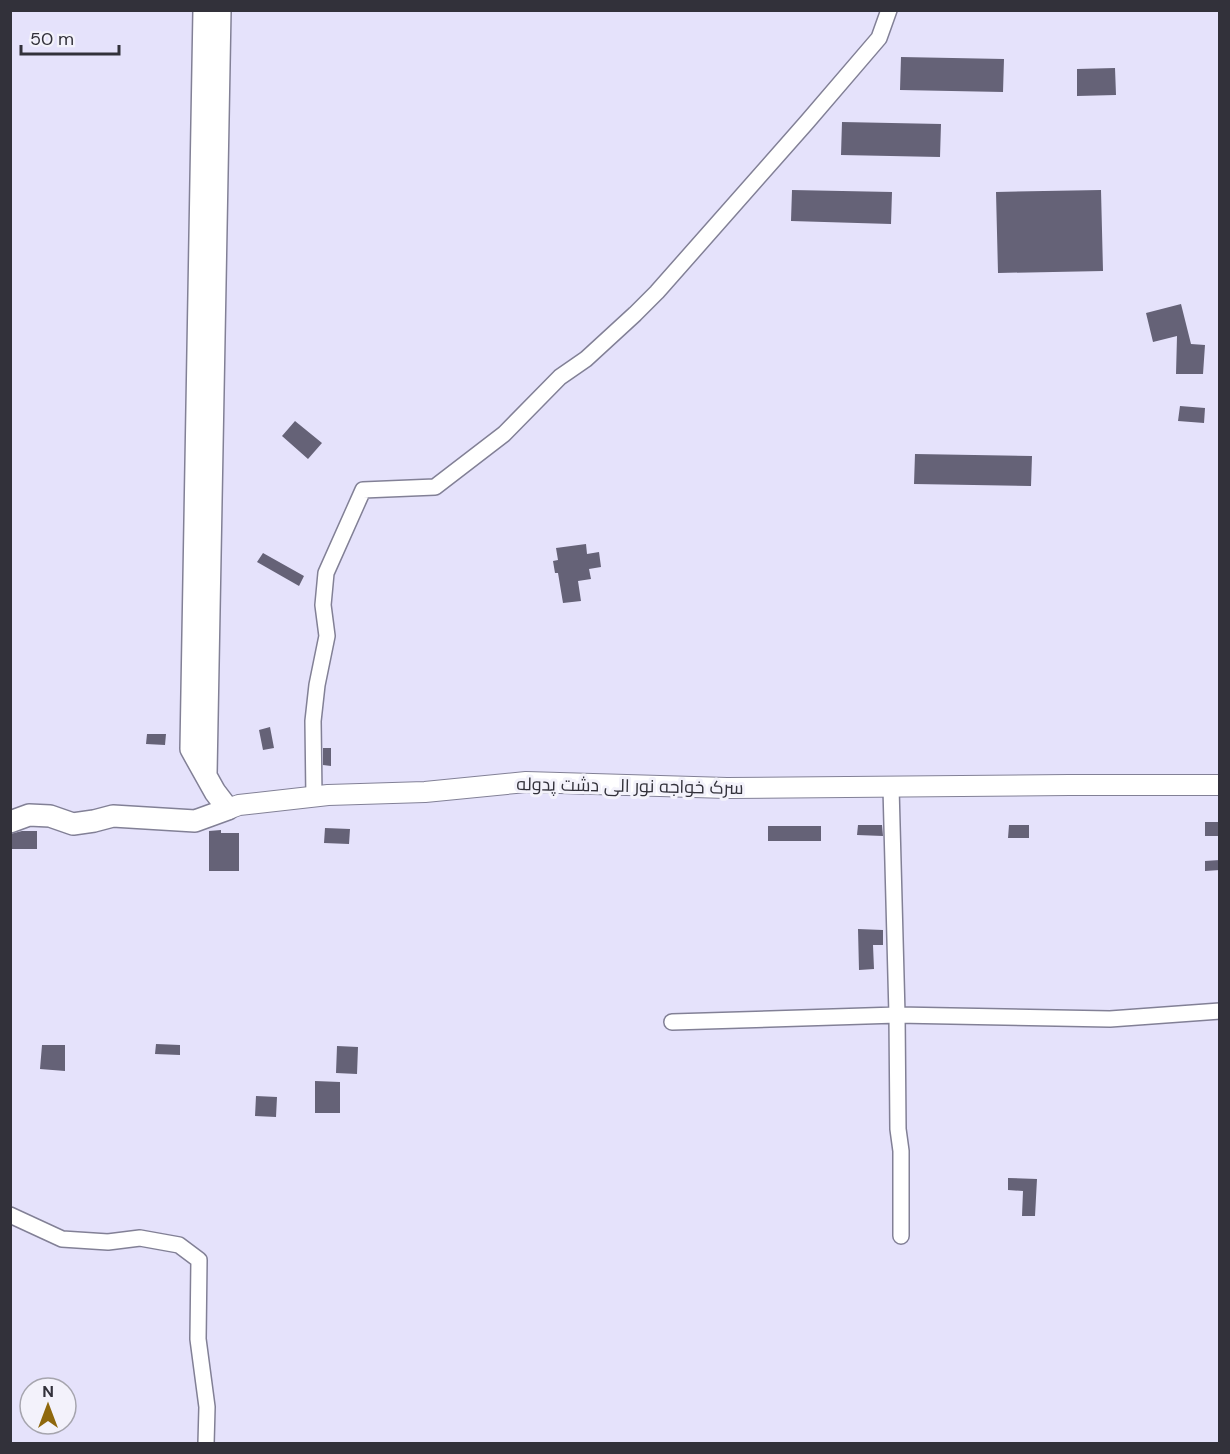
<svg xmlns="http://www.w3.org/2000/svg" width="1230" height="1454" font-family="'DM Sans',Cairo,sans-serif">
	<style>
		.building { fill: #656277 }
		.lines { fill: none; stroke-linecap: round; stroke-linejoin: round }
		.minor-casing { stroke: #828096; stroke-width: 18 }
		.tertiary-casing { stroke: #828096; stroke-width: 22 }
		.secondary-casing { stroke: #828096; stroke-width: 24 }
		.minor { stroke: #fff; stroke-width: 15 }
		.tertiary { stroke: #fff; stroke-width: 20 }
		.secondary { stroke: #fff; stroke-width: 21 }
		.labels { text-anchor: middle; stroke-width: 6; stroke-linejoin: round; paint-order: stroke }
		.street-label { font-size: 18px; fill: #32313a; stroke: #f3f2fb }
	</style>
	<rect width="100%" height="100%" fill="#e5e2fb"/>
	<path class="building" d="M901,57L1004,59L1003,92L900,90Z
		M1115,68L1116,95L1077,96V69Z
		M842,122L941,124L940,157L841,155Z
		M792,190L892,192L891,224L791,221Z
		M1101,190L1103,271L998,273L996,192Z
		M1181,304L1191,344L1205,345L1203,374H1176L1177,336L1153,342L1146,313Z
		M1180,406L1205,408L1204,423L1178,421Z
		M295,421L322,443L308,459L282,436Z
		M915,454L1032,456L1031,486L914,484Z
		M586,544L587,554L599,552L601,567L589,569L591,579L578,581L581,601L563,603L558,573H555L553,561L558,560L556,548Z
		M263,553L304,576L299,586L257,562Z
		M270,727L274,748L263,750L259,730Z
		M147,734H166L165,745L146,744Z
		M323,748H331V766L323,765Z
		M1205,822H1220V836H1205Z
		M858,825H882L883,836L857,835Z
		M1009,825H1029V838H1008Z
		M768,826H821V841H768Z
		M325,828L350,829L349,844L324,843Z
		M221,830V833H239V871H209V831Z
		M22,831H37V849H10V834Z
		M1220,860V870L1205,871V861Z
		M858,929L883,930V945H873L874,969L859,970Z
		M156,1044L180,1045V1055L155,1054Z
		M42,1045H65V1071L40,1069Z
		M337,1046L358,1047L357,1074L336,1073Z
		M315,1081L340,1082V1113H315Z
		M256,1096L277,1097L276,1117L255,1116Z
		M1008,1178L1037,1179L1035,1216H1022L1023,1191L1008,1190Z"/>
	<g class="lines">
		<defs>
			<path id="minor" d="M891,787L897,1015L898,1129L901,1151V1236
				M314,797L313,721L317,685L327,636L323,605L326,573L363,490L435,487L504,434L560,377L586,359L635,314L657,292L807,122L879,38L889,10
				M672,1022L897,1015L1110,1019L1220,1011
				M10,1215L62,1239L108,1242L140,1238L179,1245L199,1260L198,1339L207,1407L206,1444"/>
			<path id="tertiary" d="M228,809L239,805L328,795L425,792L526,782L727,788L1070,785H1220"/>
			<path id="secondary" d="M206,774L220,10
				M10,822L29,815L50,816L73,824L94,821L113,816L195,821L228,809L215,792L191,749L204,10"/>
		</defs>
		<use href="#minor" class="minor-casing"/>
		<use href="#tertiary" class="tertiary-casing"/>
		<use href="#secondary" class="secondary-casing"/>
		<use href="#minor" class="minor"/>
		<use href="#tertiary" class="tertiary"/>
		<use href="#secondary" class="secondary"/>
	</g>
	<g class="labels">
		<g class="street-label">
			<text transform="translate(630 786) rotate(1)" y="6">سرک خواجه نور الی دشت پدوله</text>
		</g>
	</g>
	<rect width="1230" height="1454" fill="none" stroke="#32313a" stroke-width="24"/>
	<g transform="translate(48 1406)"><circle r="28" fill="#f3f2fb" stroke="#a6a5ae" stroke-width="1.5"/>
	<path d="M0-4.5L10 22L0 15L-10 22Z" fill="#8f680d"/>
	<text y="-9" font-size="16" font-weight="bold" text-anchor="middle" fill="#32313a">N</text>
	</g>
	<path d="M21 45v9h98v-9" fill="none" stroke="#32313a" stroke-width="3"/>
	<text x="30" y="45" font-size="18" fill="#32313a" stroke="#f3f2fb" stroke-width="4.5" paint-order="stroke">50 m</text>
</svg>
